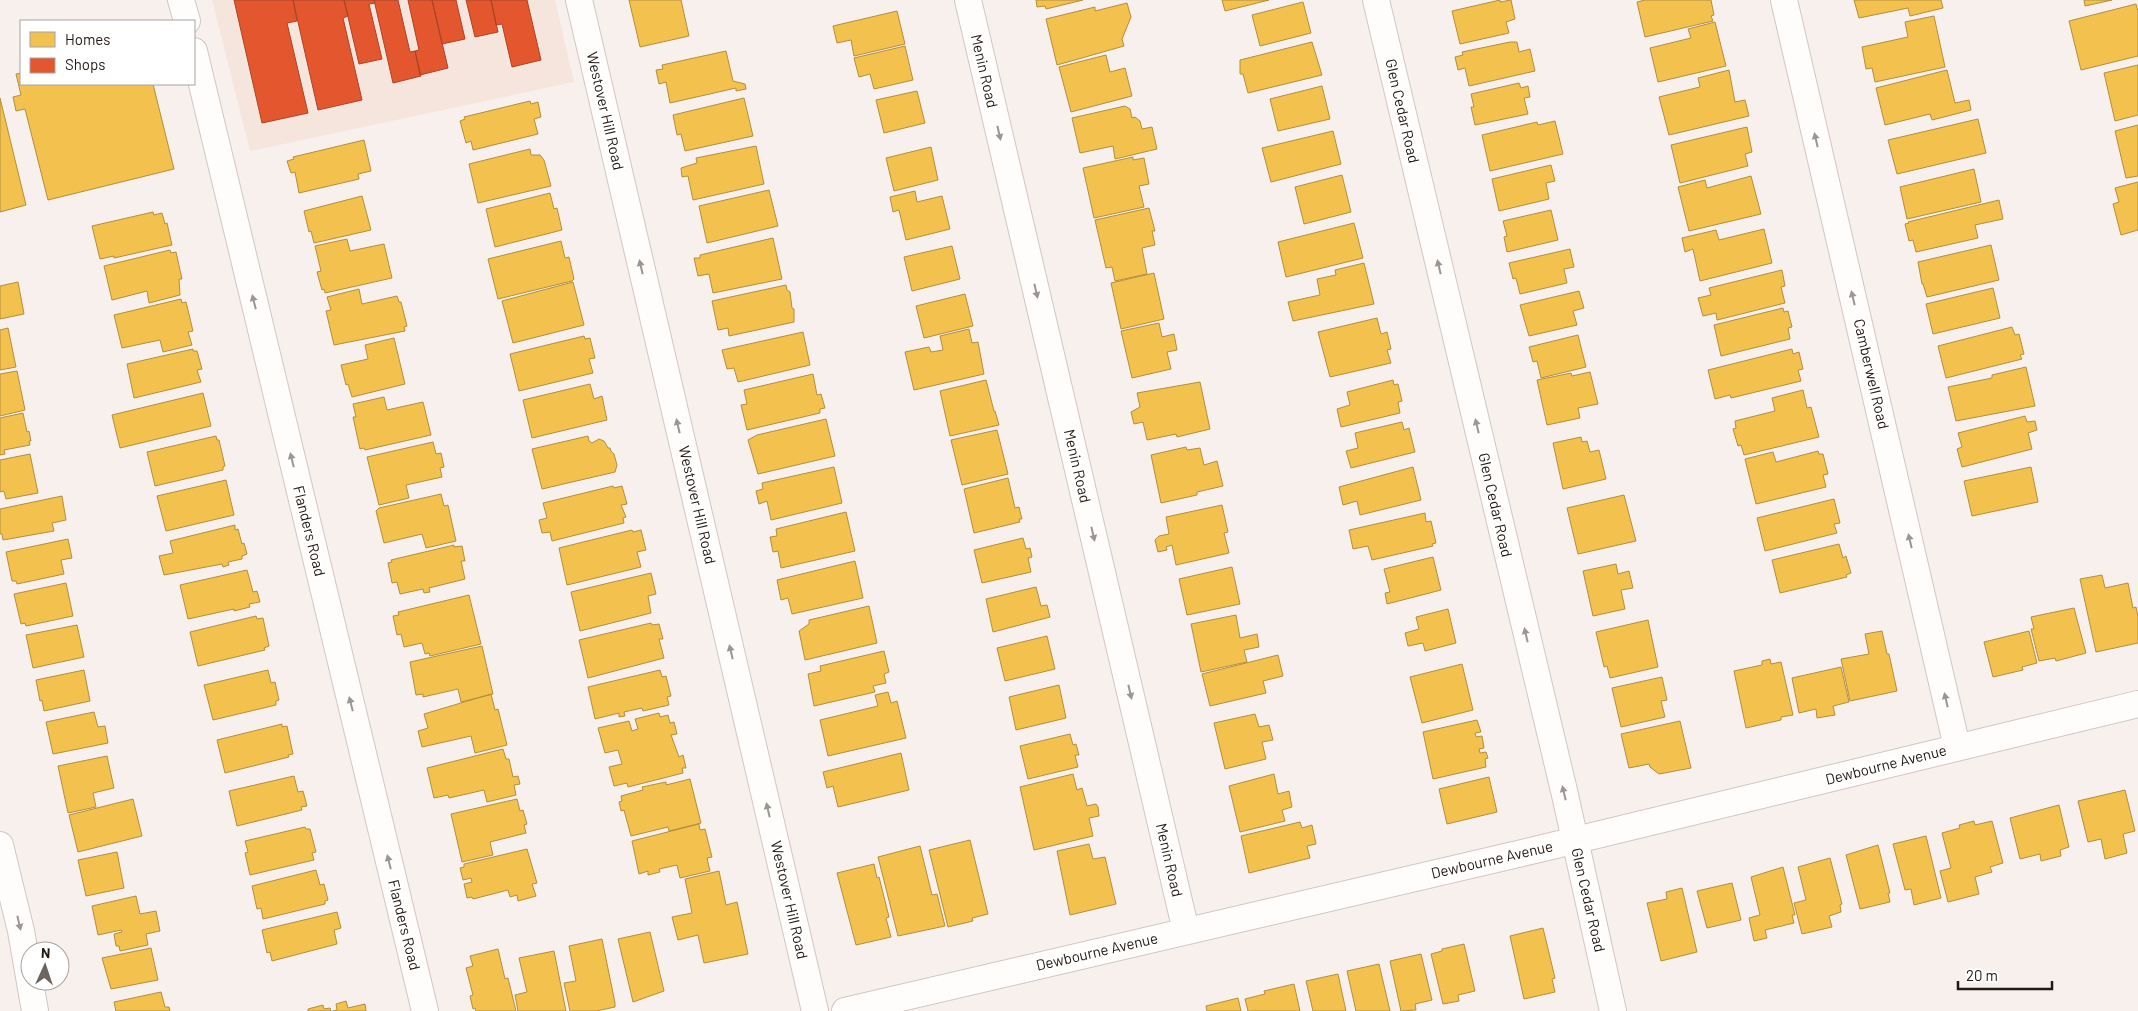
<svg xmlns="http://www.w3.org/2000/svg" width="2138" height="1011" font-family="Barlow,sans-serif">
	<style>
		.built { fill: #f5e5dc }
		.homes { fill: #f2c14e; stroke: #b48e3c }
		.shops { fill: #e4572e; stroke: #aa4426 }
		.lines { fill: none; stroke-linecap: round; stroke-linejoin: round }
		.street-casing { stroke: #d0c7c2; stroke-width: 28 }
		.street { stroke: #fefdfc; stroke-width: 26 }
		.oneway { fill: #9b9693 }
		.labels { text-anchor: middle; stroke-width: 5; stroke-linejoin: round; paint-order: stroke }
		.street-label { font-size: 15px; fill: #231812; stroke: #fff }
	</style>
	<rect width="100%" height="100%" fill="#f7f0ec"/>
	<path class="built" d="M212,0H555L574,82L250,151Z"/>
	<path class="homes" d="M629,0H681L689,36L640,47Z
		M1036,0H1083L1046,9L1045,6L1037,7Z
		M1222,0H1269L1225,11Z
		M1500,0V2L1511,0L1515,19L1506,22L1509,33L1460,44L1452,11Z
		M1645,0H1711L1714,15L1711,16L1713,21L1645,37L1637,2Z
		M1854,0H1941L1943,8L1910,16L1908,8L1859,18Z
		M2084,0H2112L2085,6Z
		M1303,2L1311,33L1260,46L1252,15Z
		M1127,3L1131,17L1122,39L1124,46L1057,65L1046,19L1095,7V11Z
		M2136,4L2138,11V56L2081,70L2069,21Z
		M897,11L905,44L854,56L851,40L837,43L833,26Z
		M1934,16L1945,67L1875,82L1872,68L1866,69L1862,47L1908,37L1905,22Z
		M1715,22L1726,66L1658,82L1650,48L1691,38L1688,29Z
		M1312,42L1322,75L1248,93L1243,74H1240V60Z
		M1510,42H1517L1519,52L1530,49L1535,71L1469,86L1465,68L1458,70L1455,57L1463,55L1462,52Z
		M905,46L913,80L874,89L870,74L859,77L854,58Z
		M726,51L733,81L745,84L746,89L736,91V88L670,103L666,82L659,84L656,70L663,69L662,65Z
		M1106,55L1110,72L1125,68L1132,96L1071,112L1059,67Z
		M2138,65V115L2115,121L2104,73Z
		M1729,70L1735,102L1745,100L1749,116L1669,135L1659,97L1700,87L1698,78Z
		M1947,70L1955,103L1969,100L1971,110L1932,120L1930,114L1885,125L1876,88Z
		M21,73V84H153L174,169L48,200L25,109L16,111L13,97L21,95L16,74Z
		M1519,83L1521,88L1528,86L1530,97L1524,98L1528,114L1475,125L1471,107H1474L1471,94Z
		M1322,86L1330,119L1278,131L1270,99Z
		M917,91L925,123L884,133L876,100Z
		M0,98L26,205L0,212Z
		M744,98L753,136L685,151L681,134L677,135L673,115Z
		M530,101L531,104L538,102L541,117L534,119L538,134L473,150L471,141L466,143L460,121L465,119L464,117Z
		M1125,106L1130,109L1132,118L1135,117L1140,121L1142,129L1152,127L1157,149L1115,159L1113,146L1080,153L1072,118Z
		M1978,119L1986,153L1897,174L1888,140Z
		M1555,121L1563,154L1490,171L1482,135L1537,122L1538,125Z
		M2138,125V176L2126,178L2115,131Z
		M1747,127L1752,152L1745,154L1748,166L1680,183L1671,145Z
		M1333,131L1341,164L1271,182L1262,148Z
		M364,140L371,171L358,174L359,179L299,193L295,172L291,173L287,161L294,159L293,157Z
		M756,146L764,184L693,200L688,176L682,177L681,168L697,163L696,158Z
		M931,147L938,180L894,191L886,158Z
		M530,149L531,155H540L544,160L551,186L478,203L469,164Z
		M1133,157V160L1144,158L1149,184L1139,186L1144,207L1094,218L1083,168Z
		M1551,165L1555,181L1546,183L1549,199L1499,211L1492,179Z
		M1974,169L1981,202L1907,219L1900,187Z
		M1342,175L1351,212L1304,224L1295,187Z
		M1751,176L1761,214L1689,231L1678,187L1705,180L1707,188Z
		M2138,182V230L2121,235L2113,204L2119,202L2115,188Z
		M769,190L778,226L707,243L699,206Z
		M915,191L917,202L942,196L950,229L906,240L899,210L893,212L890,197Z
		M550,193L554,209L557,208L562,230L495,247L486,209Z
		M362,196L371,230L314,243L311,231L309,232L304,211Z
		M1999,200L2003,219L1975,225L1978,238L1916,252L1913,240L1909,241L1905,224L1909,223L1908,222Z
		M1149,208L1155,231H1152L1155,245L1142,248L1147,274L1115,281L1112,267L1106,268L1095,220Z
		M1551,210L1558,240L1507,252L1504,237L1507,236L1503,221Z
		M153,212L154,215L162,213L165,224L167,223L172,245L114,258V256L100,259L92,226Z
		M1354,223L1363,258L1286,277L1278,242Z
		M1764,229L1772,263L1700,281L1693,249L1685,252L1682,238L1716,230L1719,240Z
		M773,238L782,279L713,293L709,274L698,276L694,258H700V255Z
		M347,239L350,251L384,244L392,278L325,293L324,289L322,290L317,272L321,271L315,246Z
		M561,241L565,258L569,257L574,279L572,281L498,299L488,259Z
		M1991,245L1999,280L1927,297L1923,284H1922L1918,262Z
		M952,246L960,279L912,291L904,257Z
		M1570,249L1574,267L1564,269L1567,283L1520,294L1516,278L1513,279L1509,263Z
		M170,250L171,253L176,252L182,279H179L180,295L149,303L147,291L112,300L104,266Z
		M1364,263L1374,304L1293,321L1288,302L1320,295L1317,279L1336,275L1335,270Z
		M1782,270L1785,286L1781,287L1785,303L1717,320L1716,313L1703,316L1698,298L1711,295L1709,288Z
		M1154,273L1164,319L1121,329L1111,283Z
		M18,282L24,314L0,319V286Z
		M573,282L584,325L513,343L502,301Z
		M786,285L787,290L790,292L792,308L794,309V322L729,336L728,328L718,330L712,301Z
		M1993,288L2000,318L1933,334L1926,304Z
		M359,289L362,304L397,296L399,302H401L407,326L404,327L405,331L334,345L326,311L331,310L327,297Z
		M1579,291L1584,308L1573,311L1577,325L1529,336L1520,305Z
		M965,294L973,326L924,338L916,306Z
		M181,299L182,303L186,302L193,331L188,332L192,345L163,352L160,340L122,348L114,315Z
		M1783,308L1784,312L1788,311L1792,327L1788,328L1790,339L1721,356L1714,325Z
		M1377,318L1381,334L1387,332L1391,349L1387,350L1391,363L1330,377L1318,332Z
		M1159,323L1162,337L1174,334L1177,350L1167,352L1171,369L1132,378L1121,331Z
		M2012,327L2015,335L2019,334L2024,354L2020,355L2022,359L1946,378L1938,346Z
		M8,328L16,367L0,370V330Z
		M969,329L972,343L978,342L984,374L914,390L905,352L929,347L931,352L943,350L940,336Z
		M803,332L810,365L738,382L734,368L727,369L722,350Z
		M1578,335L1586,367L1541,378L1537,361L1533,362L1529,347Z
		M584,336L585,339L590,338L595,358L589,359L593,373L519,391L510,354Z
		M394,338L405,384L352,397L348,384L346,385L341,365L368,359L365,345Z
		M193,349V351H197L202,369L197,370L201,382L134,398L127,364Z
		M1792,349L1793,354L1799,352L1803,369L1798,370L1801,381L1731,398L1730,395L1715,399L1708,370Z
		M2026,367L2035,406L1956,421L1948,387L1992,378V375Z
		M17,371L25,410L0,416V374Z
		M1590,372L1598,404L1578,408L1580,418L1547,425L1537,380L1571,373L1572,376Z
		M813,374L817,395L821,394L825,408L820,409V413L747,430L741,405L747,404L744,390Z
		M986,380L994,411H995L999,425L950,436L940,391Z
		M1393,380L1394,385L1398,384L1402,401L1398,402L1400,413L1341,427L1337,409L1350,405L1347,392Z
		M1200,382L1210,429L1177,437L1176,434L1147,440L1143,422L1134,424L1131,412L1140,407L1137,393Z
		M590,384L594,399L602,396L607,420L532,438L523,400Z
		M1803,390L1807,408L1811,407L1819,437L1744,455L1741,445L1738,446L1733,429L1736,428L1735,421L1775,411L1772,398Z
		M203,393L211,426L120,448L112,415Z
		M384,397L387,410L423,402L431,435L365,450L364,448L360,449L353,417H356L353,404Z
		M23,413L27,432L29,431L31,441H29L30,445L4,450L5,454L0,455V418Z
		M2025,416L2027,422L2035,421L2037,430L2028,433L2032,449L1962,467L1957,449L1962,447L1958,433Z
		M826,419L835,456L758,474L748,440L757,435Z
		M1402,422L1404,430L1409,428L1415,452L1351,468L1346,451L1358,448L1355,433Z
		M997,430L1008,474L962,485L951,440Z
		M216,436L217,440H219L225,466L223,467V470L155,486L147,452Z
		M588,436L589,441L592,443L599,439L604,441L608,448H610L611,451L614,454L617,465L615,472L542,489L532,449Z
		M1581,437L1582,442L1587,441L1590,452L1599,450L1606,479L1563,489L1553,443Z
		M433,442L436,454L441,453L444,467L440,468L442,477L406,485L409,498L379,505L367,457Z
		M1186,447L1187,450L1200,448L1204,465L1217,461L1223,486L1197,492V495L1161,503L1151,455Z
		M1818,451L1819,454H1823L1828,474L1823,475L1826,487L1756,504L1745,459L1773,452L1776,462Z
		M30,454L38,493L6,499L4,491L0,492V460Z
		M834,467L842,503L771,520L767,501L759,504L756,491L763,489L762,483Z
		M1413,467L1421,500L1360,515L1357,501L1343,505L1339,487Z
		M2031,467L2038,502L1972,516L1964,481Z
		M1008,478L1015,508L1019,507L1022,519H1019L1020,522L974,533L964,489Z
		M226,480L234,515L166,531L157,496Z
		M613,486L614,488L622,486L627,504L621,505L626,517L623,518L624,523L552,541L550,532L542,533L539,520L547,518L543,503Z
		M441,494L444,506L448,505L456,541L426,548L422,534L384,543L376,511L379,508Z
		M1624,495L1636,541L1578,554L1567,508Z
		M62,496L66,520L52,523L54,531L3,540L2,534H0V509Z
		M1834,499L1840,523L1834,524L1837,533L1765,551L1757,518Z
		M1222,505L1228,532L1224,533L1229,553L1176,565L1172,545L1166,547L1167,550L1158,552L1155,540L1159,536L1169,534L1166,517Z
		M846,512L855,551L781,568L778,551L773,552L770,537L777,536L776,529Z
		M1425,513L1426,522L1431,521L1436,543L1432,544L1433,546L1372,560L1368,546L1353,549L1349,530Z
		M235,525V530L238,529L242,544L244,543L247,554L242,556V559L228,562L229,565L223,567L222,564L164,575L159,556L173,553L170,541Z
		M632,530L633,532L641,530L646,550L637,552L641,567L567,585L559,548Z
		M1023,538L1026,549L1030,548L1032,557L1028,558L1031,572L982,583L974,550Z
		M68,539L72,558L61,560L64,574L17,584L16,581H12L6,552Z
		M1839,544L1843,558L1846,556L1851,573L1846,575L1847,577L1780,593L1772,560Z
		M454,545V547L462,546L465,561H461L465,579L429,588L430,592L424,593L423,589L400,594L397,582L392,583L388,563L392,562L391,560Z
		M1433,557L1441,590L1387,604L1385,593L1390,592L1384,569Z
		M855,561L863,598L792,614L788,598L781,600L777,580Z
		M1616,564L1618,574L1629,571L1633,588L1621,590L1625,609L1593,616L1583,571Z
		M1232,567L1240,604L1187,615L1179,579Z
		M247,570L253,592L257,591L260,602L249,604L250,607L234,611V609L188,619L180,585Z
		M651,573L656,594L648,596L651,613L580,631L571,592Z
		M2102,575L2105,588L2128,583L2133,608L2136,607L2138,616V643L2096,652L2080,579Z
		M66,583L73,616L26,626L25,623L21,624L14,594Z
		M1036,587L1041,606L1047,605L1050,617L993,632L986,599Z
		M469,595L481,644L430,656L429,653L425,654L422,643L404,647L401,634L397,635L393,616L399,615L398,612Z
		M869,606L877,643L805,660L799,631L809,624V620Z
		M2074,608L2086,653L2056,661L2055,658L2039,661L2031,629H2034L2031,617Z
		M1448,609L1456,643L1425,651L1423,643L1408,646L1405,633L1419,629L1416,617Z
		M1236,615L1240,638L1257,634L1259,647L1244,650L1247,662L1201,672L1191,624Z
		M256,616L257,619L263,618L269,646L264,648L265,650L198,666L190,632Z
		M1648,620L1658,667L1610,678L1607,666L1604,667L1596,632Z
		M651,623L652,625L659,624L663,639H659L664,658L588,678L579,640Z
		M77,625L84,657L33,668L26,635Z
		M1882,631L1887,654H1889L1897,691L1850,701L1841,659L1869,654L1865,634Z
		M2029,631L2037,663L2022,667L2023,670L1993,677L1984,642Z
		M1047,636L1055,669L1005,681L997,648Z
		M482,646L493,694L461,702L458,689L423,697V694L416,695L410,662Z
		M884,651L889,672L884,674L886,683L873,686L875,692L814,706L808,674L821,671L820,666Z
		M1278,655L1283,676L1263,681L1266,693L1210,706L1202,674Z
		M1770,659L1771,664L1781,662L1793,715L1781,717V720L1746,728L1734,671L1762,665V661Z
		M1462,664L1473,710L1422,723L1410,677Z
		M1841,667L1849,702L1833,706L1835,715L1817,718L1816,709L1799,713L1792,678Z
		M84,670L90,701L44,711L42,700L40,701L36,680Z
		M268,670L271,683L275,682L279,700L276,701V705L213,720L204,685Z
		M660,670L662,677L666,676L671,696L667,697L669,705L643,711L642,708L624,712L625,716L619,717V713L595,719L588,687Z
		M1662,677L1667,700L1661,701L1665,717L1621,727L1612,688Z
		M1059,685L1066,718L1016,730L1009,697Z
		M888,692L891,703L897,701L906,738L828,756L820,720L878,706L875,695Z
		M491,694L495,710L498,709L507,745L475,753L471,736L422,747L418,731L428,728L424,714Z
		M94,712L98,727L105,726L108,743L53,754L46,722Z
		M659,713L660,717L668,715L670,723L674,722L677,734L671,735L679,757L683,755L686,768H682L683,773L628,787L627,783L614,786L609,767L622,764L618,750L605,753L598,728L629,721L632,731L638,729L635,719Z
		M1255,714L1259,727L1269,725L1273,740L1262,742L1266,759L1225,769L1214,723Z
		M1477,720L1481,732L1475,733L1476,737L1482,736L1484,748L1479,749L1480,753L1486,752L1488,758L1485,759L1486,767L1433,779L1423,732Z
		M1680,721L1691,768L1659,774L1650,767L1649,764L1629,768L1621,734Z
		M282,724V727L287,726L293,754L288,755L289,757L225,773L217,740Z
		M1070,734L1073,745L1076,744L1079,755H1075L1078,767L1028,779L1020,746Z
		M503,749L506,759H509L513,777L518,776L520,784L514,785L516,795L487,802L484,790L449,798L448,795L434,798L427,768Z
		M901,753L909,790L838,807L833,786L827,788L823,772Z
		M107,756L114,788L93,793L96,807L68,813L58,766Z
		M1073,774L1077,790L1082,788L1087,806L1096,804L1098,807L1099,816L1089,818L1093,836L1034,850L1020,787Z
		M1274,774L1278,794L1289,791L1292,807L1282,810L1285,821L1240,832L1229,786Z
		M294,776L298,792L303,791L307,806L301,807L302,810L237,826L229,791Z
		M1489,777L1497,812L1447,824L1439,789Z
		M690,779L701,823L669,831L668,827L631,836L624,810L621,811L619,802L622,801L621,796L643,790L642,787L666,782V785Z
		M2125,790L2135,831L2123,834L2127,853L2105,859L2101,839L2088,842L2078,801Z
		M133,799L142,836L78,852L69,815Z
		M517,799L520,811L523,810L527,824L524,825L526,833L490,842L493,855L462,862L451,814Z
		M2059,805L2069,847L2060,850L2061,856L2041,861L2040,854L2020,859L2010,818Z
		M1974,821L1975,825L1992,821L2003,863L1990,867L1992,872L1975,877L1979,894L1948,902L1940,871L1951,868L1942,833L1960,828L1959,825Z
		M1300,822L1302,828L1312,825L1316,844L1307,846L1310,858L1249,873L1241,836Z
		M699,824L700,830L705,829L712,857L707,858L710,871L680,878L677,865L659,869L660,872L648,875V871L639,874L632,841Z
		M305,827L306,829H310L316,852L312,853L314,860L250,875L245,853L248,852L245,841Z
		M1926,836L1941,898L1914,905L1911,889L1905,890L1893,844Z
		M970,840L988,914L972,918L973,921L948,927L929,850Z
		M1089,844L1093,859L1105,857L1116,904L1070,915L1057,851Z
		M1878,845L1890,893H1888L1890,902L1860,909L1846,855Z
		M920,846L932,895L937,894L945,926L898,936L878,857Z
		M527,849L537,883L532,884L536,896L518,901L517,895L510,897L508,890L473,899L472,897L467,898L464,884L472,882L471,878L463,880L460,868L464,867V864Z
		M117,852L124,888L86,896L78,860Z
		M1830,858L1842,904L1840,905L1841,912L1829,916L1832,927L1802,934L1794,903L1806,900L1798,867Z
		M874,864L877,878L879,877L889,917L886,918L891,937L856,945L837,873Z
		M1783,867L1795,915H1792L1794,923L1765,930L1767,938L1754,941L1749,918L1760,915L1751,877Z
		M316,870L320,885L324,884L328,900L325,901V904L263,919L261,908L257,909L252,886Z
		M719,871L726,905L737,902L748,954L704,963L698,935L678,940L672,917L692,913L685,879Z
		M1732,883L1741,920L1707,928L1697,891Z
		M1682,888L1697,952L1661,961L1647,903L1667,899L1666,892Z
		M136,896L140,914L156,911L160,931L146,934L148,945L120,951L119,946H116L114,934L122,932L121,930L98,935L92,906Z
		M337,912L341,928L334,930L337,944L272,961L270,952L267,953L262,930Z
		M1543,928L1555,978L1552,979L1555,992L1524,999L1510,936Z
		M650,932L664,991L633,1002L618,939Z
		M602,939L615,1003V1007L596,1011H570L564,983L576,981L569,946Z
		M1464,944L1475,991L1458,995L1459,1001L1443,1004L1431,954L1442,951V949Z
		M151,948L158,980L111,989L102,958Z
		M498,949L505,979L508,978L516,1011H476L475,1008L473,1009L470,996L473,995L466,968L473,966L470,956Z
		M554,951L566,1011H518L515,995L527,992L519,958Z
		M1421,954L1432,1000L1415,1004L1416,1010L1401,1011L1390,961Z
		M1379,964L1390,1011H1356L1347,971Z
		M1338,974L1346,1011H1313L1306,981Z
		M1294,984L1300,1011H1248L1245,999L1265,994L1264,991Z
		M161,992L165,1007H169L170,1011H116L114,1002Z
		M1238,998L1241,1011H1207L1206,1006Z
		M346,1001L348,1008L365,1004L366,1011H333L337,1010L336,1004Z
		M323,1005L324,1009L330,1008L331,1011H308V1009Z"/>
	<path class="shops" d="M234,0H293L297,21L287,23L308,113L262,123Z
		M293,0H344L348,16L343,18L362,100L318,110Z
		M344,0H374L375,3L369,4L382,59L359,64Z
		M374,0H398L410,52L415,51L421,76L393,83Z
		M408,0H432L448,68L420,75L415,51L419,50Z
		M432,0H456L465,39L442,44Z
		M466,0H491L498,32L475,37Z
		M491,0H527L541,60L512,67L502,24L496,25Z"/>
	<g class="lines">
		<defs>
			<path id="street" d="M181,0L187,21
				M579,0L815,1011
				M968,0L1186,931
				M1376,0L1565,795L1613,1011
				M1784,0L1957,747
				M194,51L425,1011
				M0,845L21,931L35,1011
				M845,1011L1539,849L2138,704"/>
		</defs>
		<use href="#street" class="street-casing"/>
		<use href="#street" class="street"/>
	</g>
	<defs><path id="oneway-solid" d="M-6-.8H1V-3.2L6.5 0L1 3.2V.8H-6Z" transform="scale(1.25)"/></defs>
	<g class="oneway">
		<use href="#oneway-solid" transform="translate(999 133) rotate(77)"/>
		<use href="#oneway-solid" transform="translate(1816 140) rotate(-103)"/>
		<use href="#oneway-solid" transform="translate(641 267) rotate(-103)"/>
		<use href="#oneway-solid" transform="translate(1439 267) rotate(-103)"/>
		<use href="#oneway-solid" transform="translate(1036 291) rotate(77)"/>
		<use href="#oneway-solid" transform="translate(1853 298) rotate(-103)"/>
		<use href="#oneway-solid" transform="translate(254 302) rotate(-104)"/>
		<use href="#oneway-solid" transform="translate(678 426) rotate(-103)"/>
		<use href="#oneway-solid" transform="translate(1477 426) rotate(-103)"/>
		<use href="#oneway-solid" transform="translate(292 460) rotate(-104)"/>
		<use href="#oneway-solid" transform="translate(1093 534) rotate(77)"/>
		<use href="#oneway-solid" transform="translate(1910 541) rotate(-103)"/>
		<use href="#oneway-solid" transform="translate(1526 635) rotate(-103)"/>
		<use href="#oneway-solid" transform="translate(731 652) rotate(-103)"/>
		<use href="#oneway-solid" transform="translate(1130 692) rotate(77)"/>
		<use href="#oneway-solid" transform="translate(1946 700) rotate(-103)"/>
		<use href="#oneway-solid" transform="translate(351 704) rotate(-104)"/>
		<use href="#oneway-solid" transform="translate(1564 793) rotate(-103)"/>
		<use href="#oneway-solid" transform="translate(768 810) rotate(-103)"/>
		<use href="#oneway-solid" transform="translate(389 862) rotate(-104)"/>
		<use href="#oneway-solid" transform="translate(19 923) rotate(77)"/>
	</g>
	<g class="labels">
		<g class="street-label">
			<text transform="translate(984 71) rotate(77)" y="5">Menin Road</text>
			<text transform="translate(605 111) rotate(77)" y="5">Westover Hill Road</text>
			<text transform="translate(1402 111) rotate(77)" y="5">Glen Cedar Road</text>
			<text transform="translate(1871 374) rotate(77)" y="5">Camberwell Road</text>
			<text transform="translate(1077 466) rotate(77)" y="5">Menin Road</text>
			<text transform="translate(697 505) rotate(77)" y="5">Westover Hill Road</text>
			<text transform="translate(1495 505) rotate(77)" y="5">Glen Cedar Road</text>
			<text transform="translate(309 531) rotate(76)" y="5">Flanders Road</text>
			<text transform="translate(1886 765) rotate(-14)" y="5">Dewbourne Avenue</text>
			<text transform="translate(1169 860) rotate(77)" y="5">Menin Road</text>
			<text transform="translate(1492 860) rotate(-13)" y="5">Dewbourne Avenue</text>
			<text transform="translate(789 900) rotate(77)" y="5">Westover Hill Road</text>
			<text transform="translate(1588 900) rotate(77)" y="5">Glen Cedar Road</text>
			<text transform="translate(404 925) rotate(76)" y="5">Flanders Road</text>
			<text transform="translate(1097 952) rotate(-13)" y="5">Dewbourne Avenue</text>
		</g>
	</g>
	<rect x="20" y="20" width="175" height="65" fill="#ffffff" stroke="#a7a3a0"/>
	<rect x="30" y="32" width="25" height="15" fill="#f2c14e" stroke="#a7a3a0"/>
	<text x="65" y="45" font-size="15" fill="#231812">Homes</text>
	<rect x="30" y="58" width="25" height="15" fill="#e4572e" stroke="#a7a3a0"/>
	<text x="65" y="70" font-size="15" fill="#231812">Shops</text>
	<g transform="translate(45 966) rotate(3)"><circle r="24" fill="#ffffff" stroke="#a7a3a0"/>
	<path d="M0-4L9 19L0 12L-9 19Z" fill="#6d645e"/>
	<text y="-8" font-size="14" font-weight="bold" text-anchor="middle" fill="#231812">N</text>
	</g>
	<path d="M1958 981v8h94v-8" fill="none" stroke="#231812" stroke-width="2.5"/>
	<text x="1966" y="981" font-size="15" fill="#231812" stroke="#ffffff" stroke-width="4" paint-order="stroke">20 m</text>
</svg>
